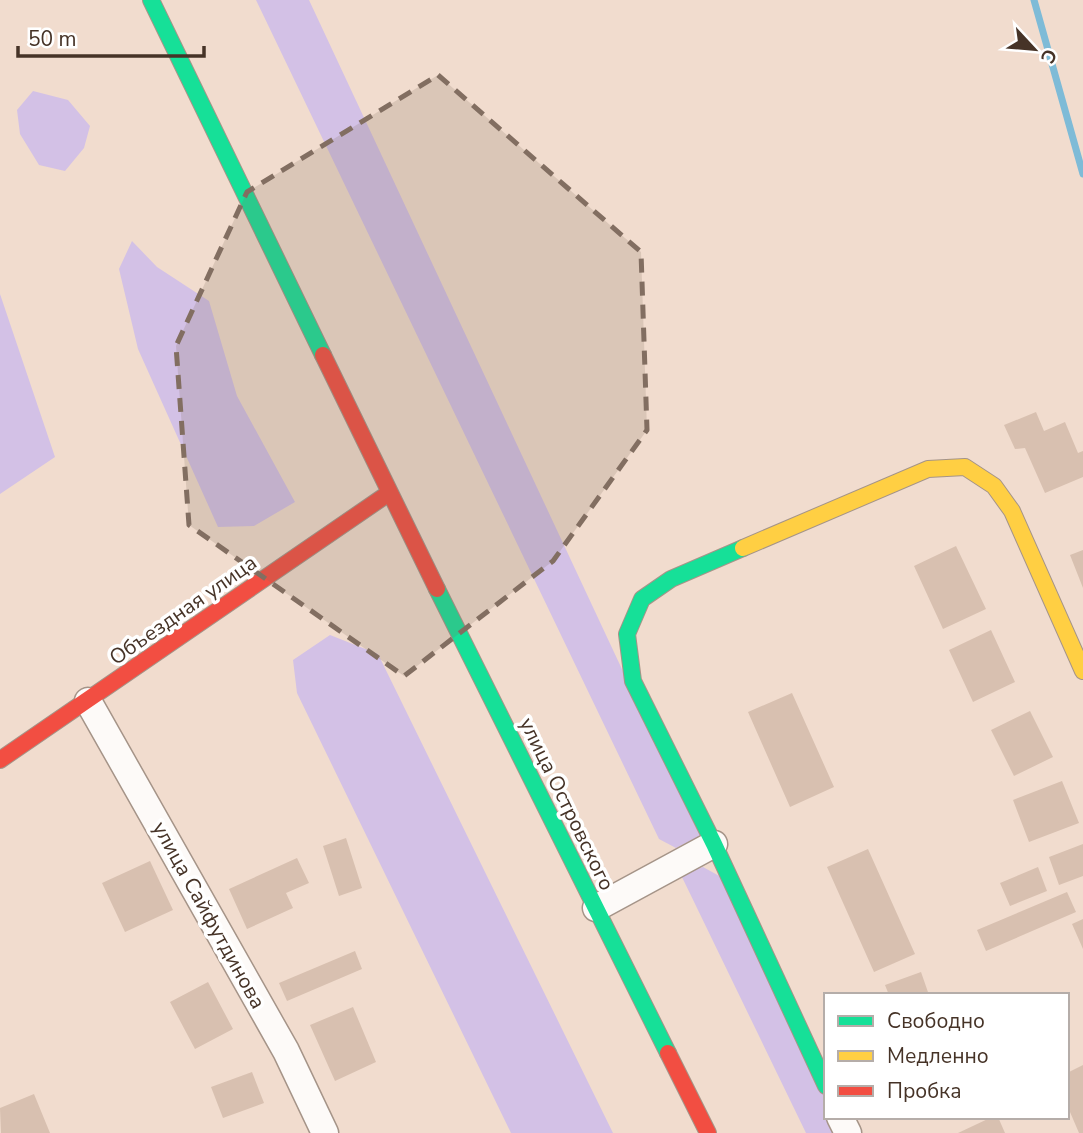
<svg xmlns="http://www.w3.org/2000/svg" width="1083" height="1133" font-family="'Nunito Sans',sans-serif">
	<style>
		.green { fill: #d3c1e6 }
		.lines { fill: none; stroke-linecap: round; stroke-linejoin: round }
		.stream { stroke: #7ebbd7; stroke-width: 7 }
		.building { fill: #d8c0b0 }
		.street-casing { stroke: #a59488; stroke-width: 29 }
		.fast-casing { stroke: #a59488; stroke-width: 18 }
		.slow-casing { stroke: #a59488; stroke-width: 18 }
		.jam-casing { stroke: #a59488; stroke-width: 18 }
		.street { stroke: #fdfaf8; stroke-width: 26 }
		.fast { stroke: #16e098; stroke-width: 16 }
		.slow { stroke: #ffcf43; stroke-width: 16 }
		.jam { stroke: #f24e42; stroke-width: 16 }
		.marked { fill: #826e61; fill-opacity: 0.2; stroke: #826e61; stroke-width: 5; stroke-dasharray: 14 9; stroke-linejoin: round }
		.labels { text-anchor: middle; stroke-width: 7; stroke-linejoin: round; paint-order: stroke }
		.street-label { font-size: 21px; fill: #463327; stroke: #fff }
	</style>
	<rect width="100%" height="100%" fill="#f1dcce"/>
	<path class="green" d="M256,0H309L700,836L676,848L659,839Z
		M33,91L68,100L90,126L84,148L65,171L39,165L20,134L17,110Z
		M132,241L157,267L209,301L237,396L295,502L254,526L218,527L138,349L119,269Z
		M0,294L55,457L0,494Z
		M330,635L378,654L613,1133H511L297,693L293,660Z
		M703,867L723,878L826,1101V1117H833L840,1133H806L681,875Z"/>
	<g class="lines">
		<path class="stream" d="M1034,0L1083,174"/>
	</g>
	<path class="building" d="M1036,412L1044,431L1065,422L1078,453L1083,451V477L1045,493L1025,448L1015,449L1004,425Z
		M956,546L986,609L943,629L914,566Z
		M1083,550V588L1070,555Z
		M991,630L1015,682L973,702L949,650Z
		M792,693L834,787L790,807L748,712Z
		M1030,711L1053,757L1014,776L991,730Z
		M1062,781L1079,823L1029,842L1013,800Z
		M346,838L362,888L339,896L323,846Z
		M1083,844V876L1059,885L1049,857Z
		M868,849L915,954L874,972L827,867Z
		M297,858L309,883L286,893L293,908L247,929L229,889Z
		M150,861L173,910L125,932L102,883Z
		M1038,867L1047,891L1010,906L1000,883Z
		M1067,892L1076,912L986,951L977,930Z
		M1083,919V949L1072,924Z
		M355,951L362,969L287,1001L279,983Z
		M921,972L929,995H889L885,985Z
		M208,982L233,1029L195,1049L170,1002Z
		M353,1007L376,1062L335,1081L310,1025Z
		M1083,1065V1133H1079L1067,1105V1073Z
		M252,1072L264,1103L223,1118L211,1087Z
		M34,1094L50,1133H1L0,1108Z
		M992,1117H998L1005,1133H958Z"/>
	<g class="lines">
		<defs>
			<path id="street" d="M88,701L286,1051L325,1133
				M596,908L714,844
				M840,1117L848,1133"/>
			<path id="fast" d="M151,0L323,355
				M743,548L671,579L642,599L627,634L633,681L714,844L826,1086
				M437,589L668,1053"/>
			<path id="slow" d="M743,548L928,469L965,467L994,486L1012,511L1083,671"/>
			<path id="jam" d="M323,355L437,589
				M0,760L389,493
				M668,1053L708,1133"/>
		</defs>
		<use href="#street" class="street-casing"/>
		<use href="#fast" class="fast-casing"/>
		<use href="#slow" class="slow-casing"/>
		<use href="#jam" class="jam-casing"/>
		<use href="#street" class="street"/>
		<use href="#fast" class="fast"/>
		<use href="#slow" class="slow"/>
		<use href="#jam" class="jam"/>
	</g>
	<path class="marked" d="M438,75L641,252L647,430L553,561L404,676L189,525L176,346L247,192Z"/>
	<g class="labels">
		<g class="street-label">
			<text transform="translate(183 610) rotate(-35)" y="7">Объездная улица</text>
			<text transform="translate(567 804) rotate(64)" y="7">улица Островского</text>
			<text transform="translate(209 915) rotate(61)" y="7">улица Сайфутдинова</text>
		</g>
	</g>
	<rect x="824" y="993" width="245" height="126" fill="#ffffff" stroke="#b5ada9" stroke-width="2"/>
	<rect x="838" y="1016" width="35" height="10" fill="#16e098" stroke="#b5ada9" stroke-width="2"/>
	<text x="887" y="1028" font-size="21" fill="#463327">Свободно</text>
	<rect x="838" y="1051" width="35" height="10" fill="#ffcf43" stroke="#b5ada9" stroke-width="2"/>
	<text x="887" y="1063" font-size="21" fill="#463327">Медленно</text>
	<rect x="838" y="1086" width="35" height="10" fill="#f24e42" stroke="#b5ada9" stroke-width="2"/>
	<text x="887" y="1098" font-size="21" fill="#463327">Пробка</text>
	<g transform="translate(1034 49) rotate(116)" stroke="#ffffff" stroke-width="5" paint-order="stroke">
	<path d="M0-5L12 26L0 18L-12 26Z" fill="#463327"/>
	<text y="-10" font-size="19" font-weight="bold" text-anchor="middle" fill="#463327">С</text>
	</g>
	<path d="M18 46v10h186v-10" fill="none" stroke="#463327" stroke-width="3.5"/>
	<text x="28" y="46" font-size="21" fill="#463327" stroke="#ffffff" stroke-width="5" paint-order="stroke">50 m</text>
</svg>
